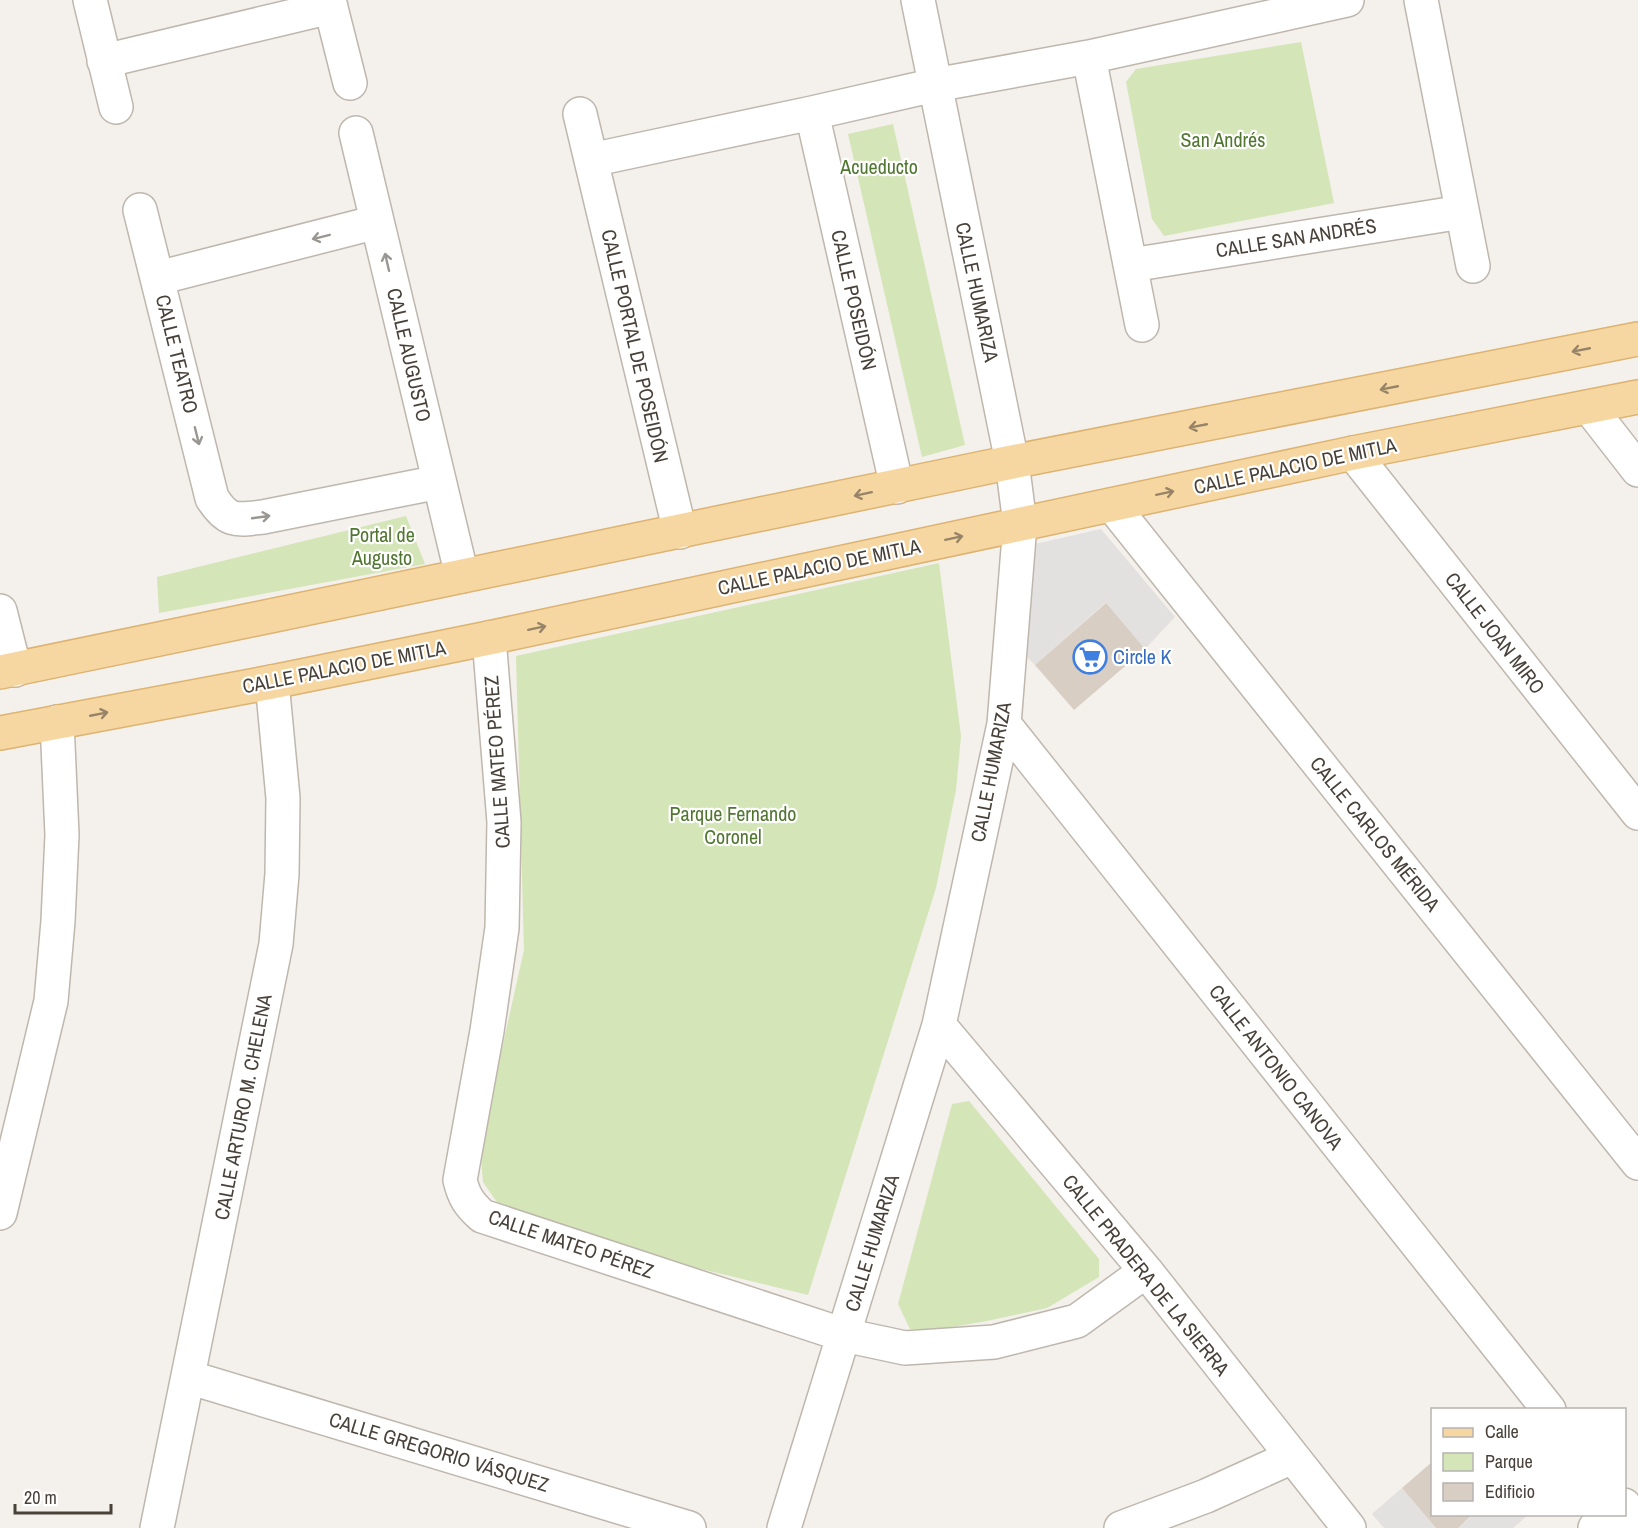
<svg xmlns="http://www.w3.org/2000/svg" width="1638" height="1528" font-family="'Archivo Narrow',sans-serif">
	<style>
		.green { fill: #d4e5b7 }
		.parking { fill: #e3e1df }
		.building { fill: #d8cec4 }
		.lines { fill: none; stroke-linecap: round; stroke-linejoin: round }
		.minor-casing { stroke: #bfb7ae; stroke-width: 36 }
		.major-casing { stroke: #dcb371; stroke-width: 36 }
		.minor { stroke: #fff; stroke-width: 33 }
		.major { stroke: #f7d7a1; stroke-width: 33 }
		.oneway { stroke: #9a9692 }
		.oneway2 { stroke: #978468 }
		.labels { text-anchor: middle; stroke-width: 4.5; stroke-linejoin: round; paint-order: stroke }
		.park-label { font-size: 20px; fill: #507630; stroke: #fff }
		.street-label { font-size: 20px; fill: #484139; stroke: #fff }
		.shop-label { font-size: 20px; fill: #366cbe; stroke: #fff; text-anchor: start }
	</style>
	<rect width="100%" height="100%" fill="#f4f0eb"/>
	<path class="green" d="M1301,42L1334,203L1164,236L1152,219L1126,82L1136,69Z
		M893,124L965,445L922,457L848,134Z
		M406,516L425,564L159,613L157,577Z
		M939,563L961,736L956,790L936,888L808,1295L532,1228L501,1208L483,1182L480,1147L524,950L516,656Z
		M969,1101L1099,1259V1277L1047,1308L987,1321L935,1330L910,1329L898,1304L952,1104Z"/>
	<path class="parking" d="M1101,529L1175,617L1145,649L1105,603L1035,665L1027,657L1035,544Z
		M1402,1488L1436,1528H1384L1372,1514Z
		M1473,1515H1528L1513,1528H1458Z"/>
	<path class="building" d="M1106,603L1145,649L1074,710L1035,665Z
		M1432,1462V1514H1473L1458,1528H1436L1402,1488Z"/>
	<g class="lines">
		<defs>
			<path id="minor" d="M90,0L116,107
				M329,0L350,83
				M1421,0L1473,266
				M1089,57L1142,325
				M104,61L331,7
				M812,113L897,487
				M580,114L680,532
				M356,133L462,576
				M591,160L812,113L935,85L1089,57L1347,0
				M140,210L212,498C228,523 236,520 263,517L439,482
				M1131,265L1462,212
				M158,278L377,222
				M1589,407L1638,470
				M1353,453L1638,813
				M1112,505L1638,1163
				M0,611L15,670
				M489,638L504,822L502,928L487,1031L460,1180C464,1197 469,1204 482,1216L844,1335L905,1348L994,1342L1077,1321L1146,1271
				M1004,724L1549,1410
				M939,1025L1146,1271L1349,1528
				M0,1213L51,1001L58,921L62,835L57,722
				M188,1377L689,1528
				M1624,1505L1638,1523
				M157,1528L276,944L282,874L283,798L272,682
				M784,1528L939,1025L1004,724L1020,524L1012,462L918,0
				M1121,1528L1206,1496L1292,1457
				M1595,1528L1612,1514"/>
			<path id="major" d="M0,672L1012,462L1638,339
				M0,733L272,682L489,638L1353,453L1638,397"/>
		</defs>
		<use href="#minor" class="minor-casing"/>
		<use href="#major" class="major-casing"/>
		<use href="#minor" class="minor"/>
		<use href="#major" class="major"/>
	</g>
	<defs><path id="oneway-shaft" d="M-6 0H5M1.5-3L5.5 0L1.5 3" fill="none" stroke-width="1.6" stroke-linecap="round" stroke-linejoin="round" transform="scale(1.5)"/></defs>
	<g class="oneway">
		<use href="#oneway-shaft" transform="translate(321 237) rotate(166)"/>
		<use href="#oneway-shaft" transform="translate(387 262) rotate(-103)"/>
		<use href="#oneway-shaft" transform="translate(197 436) rotate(76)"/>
		<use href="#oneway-shaft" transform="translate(261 517) rotate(-8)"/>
	</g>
	<g class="oneway2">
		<use href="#oneway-shaft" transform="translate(1581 350) rotate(169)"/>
		<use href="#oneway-shaft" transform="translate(1389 388) rotate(169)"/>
		<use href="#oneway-shaft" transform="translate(1198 426) rotate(169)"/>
		<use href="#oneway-shaft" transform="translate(1165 493) rotate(-12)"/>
		<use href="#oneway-shaft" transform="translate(863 494) rotate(168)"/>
		<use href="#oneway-shaft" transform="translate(954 538) rotate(-12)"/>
		<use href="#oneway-shaft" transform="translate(537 628) rotate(-12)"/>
		<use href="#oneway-shaft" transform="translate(99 714) rotate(-11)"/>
	</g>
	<defs>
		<symbol id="supermarket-ring" viewBox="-11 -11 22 22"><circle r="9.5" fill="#fff" stroke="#3f7fe0" stroke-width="1.5"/><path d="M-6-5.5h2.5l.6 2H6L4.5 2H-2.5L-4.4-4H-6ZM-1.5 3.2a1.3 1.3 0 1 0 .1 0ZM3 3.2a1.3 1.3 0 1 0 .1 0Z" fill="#3f7fe0"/></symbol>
	</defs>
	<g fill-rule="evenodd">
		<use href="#supermarket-ring" x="1071" y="638" width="38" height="38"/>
	</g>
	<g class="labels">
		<g class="park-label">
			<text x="1223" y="147">San Andrés</text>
			<text x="879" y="174">Acueducto</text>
			<text x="382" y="542">Portal de<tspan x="382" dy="23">Augusto</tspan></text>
			<text x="733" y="821">Parque Fernando<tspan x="733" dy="23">Coronel</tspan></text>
		</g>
		<g class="street-label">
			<text transform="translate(1296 238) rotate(-9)" y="7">CALLE SAN ANDRÉS</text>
			<text transform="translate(977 292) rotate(78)" y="7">CALLE HUMARIZA</text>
			<text transform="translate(854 300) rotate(77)" y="7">CALLE POSEIDÓN</text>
			<text transform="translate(635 346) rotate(77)" y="7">CALLE PORTAL DE POSEIDÓN</text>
			<text transform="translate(177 354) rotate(76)" y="7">CALLE TEATRO</text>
			<text transform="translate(409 355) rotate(77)" y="7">CALLE AUGUSTO</text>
			<text transform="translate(1295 466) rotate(-12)" y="7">CALLE PALACIO DE MITLA</text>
			<text transform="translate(819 567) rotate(-12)" y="7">CALLE PALACIO DE MITLA</text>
			<text transform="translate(1495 633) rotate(52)" y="7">CALLE JOAN MIRO</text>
			<text transform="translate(344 667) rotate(-11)" y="7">CALLE PALACIO DE MITLA</text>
			<text transform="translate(497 762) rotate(-94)" y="7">CALLE MATEO PÉREZ</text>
			<text transform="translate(991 772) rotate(-79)" y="7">CALLE HUMARIZA</text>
			<text transform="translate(1375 834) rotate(51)" y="7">CALLE CARLOS MÉRIDA</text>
			<text transform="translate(1276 1067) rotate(52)" y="7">CALLE ANTONIO CANOVA</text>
			<text transform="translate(243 1107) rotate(-79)" y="7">CALLE ARTURO M. CHELENA</text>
			<text transform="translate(872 1243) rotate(-73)" y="7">CALLE HUMARIZA</text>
			<text transform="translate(571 1244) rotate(19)" y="7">CALLE MATEO PÉREZ</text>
			<text transform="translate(1146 1275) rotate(51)" y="7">CALLE PRADERA DE LA SIERRA</text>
			<text transform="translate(439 1452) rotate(17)" y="7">CALLE GREGORIO VÁSQUEZ</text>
		</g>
		<g class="shop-label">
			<text x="1113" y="664">Circle K</text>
		</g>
	</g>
	<rect x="1431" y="1408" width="195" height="108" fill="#ffffff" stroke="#b6b3b0" stroke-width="1.5"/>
	<rect x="1443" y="1428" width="30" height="9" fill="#f7d7a1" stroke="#b6b3b0" stroke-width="1.5"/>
	<text x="1485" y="1438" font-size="18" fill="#484139">Calle</text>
	<rect x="1443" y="1453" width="30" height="18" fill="#d4e5b7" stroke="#b6b3b0" stroke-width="1.5"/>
	<text x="1485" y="1468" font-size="18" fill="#484139">Parque</text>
	<rect x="1443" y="1483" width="30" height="18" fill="#d8cec4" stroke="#b6b3b0" stroke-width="1.5"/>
	<text x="1485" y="1498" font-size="18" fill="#484139">Edificio</text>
	<path d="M15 1504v9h96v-9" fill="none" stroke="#484139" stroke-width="3"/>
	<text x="24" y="1504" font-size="18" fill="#484139" stroke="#ffffff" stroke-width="4.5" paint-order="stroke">20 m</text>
</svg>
